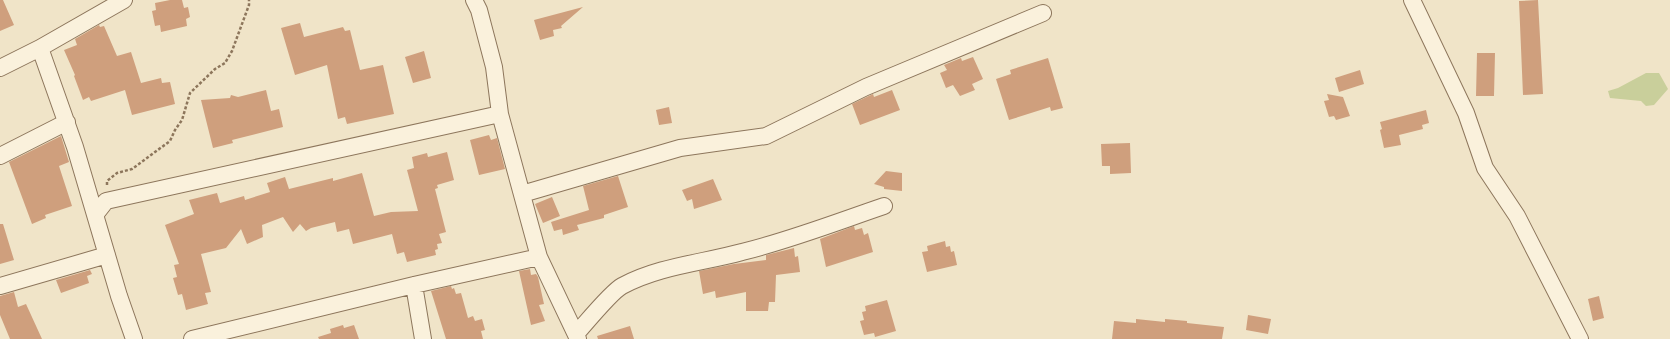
<svg xmlns="http://www.w3.org/2000/svg" width="1670" height="339" font-family="'PT Serif',serif">
	<style>
		.green { fill: #c9cf9b }
		.building { fill: #cf9f7d }
		.lines { fill: none; stroke-linecap: round; stroke-linejoin: round }
		.minor-casing { stroke: #8d765c; stroke-width: 18 }
		.path { stroke: #8d765c; stroke-width: 2.5; stroke-dasharray: 3 2; stroke-linecap: butt }
		.minor { stroke: #faf1dc; stroke-width: 16 }
	</style>
	<rect width="100%" height="100%" fill="#f0e4c8"/>
	<path class="green" d="M1646,73H1659L1668,89L1654,105L1646,106L1641,101L1610,98L1608,91L1618,88Z"/>
	<path class="building" d="M0,0H3L14,25L0,31Z
		M170,0H182L184,8L188,7L190,17L186,19L187,26L161,32L160,25L155,26L152,11L156,10L155,3Z
		M1538,0L1543,94L1523,95L1519,1Z
		M583,7L561,26L562,28L553,30L554,36L540,40L534,20Z
		M300,23L304,37L343,27L345,31L350,30L360,70L383,65L394,114L347,124L345,117L338,119L327,65L295,75L281,28Z
		M99,25L100,27L104,26L117,56L131,52L141,83L161,78L162,83L170,82L175,104L132,115L125,90L91,101L89,97L83,100L74,76L75,75L64,50L77,45L75,39Z
		M424,51L431,78L413,83L405,57Z
		M1477,53H1495L1494,96H1476Z
		M973,57L983,79L972,84L975,90L960,96L953,85L946,88L940,73L947,70L944,65L961,58L962,61Z
		M1048,58L1063,108L1051,111L1050,107L1009,120L996,79L1011,74L1010,70Z
		M1360,70L1364,84L1339,92L1335,78Z
		M266,90L271,111L279,109L283,127L232,140L233,143L213,148L201,100L230,98L231,95L238,97Z
		M892,90L900,110L860,125L852,104L873,94L874,97Z
		M1327,94L1343,97L1350,116L1336,120L1334,116L1329,117L1324,101L1329,100Z
		M669,107L672,123L659,125L656,110Z
		M1426,110L1429,123L1422,125L1423,129L1399,135L1401,145L1384,148L1380,130L1382,129L1380,122Z
		M489,135L491,140L497,138L505,169L479,175L470,140Z
		M61,136L69,162L59,166L72,206L45,215L46,218L32,224L9,162Z
		M1130,143L1131,173L1110,174V166H1102L1101,144Z
		M447,152L454,180L437,185L438,188L435,189L446,232L439,234L442,243L437,244L438,249L435,250L436,255L407,262L404,252L397,254L392,234L353,244L349,229L337,232L335,222L311,228L306,231L300,224L293,232L283,217L262,225L263,237L247,244L241,229L226,248L201,254L211,292L205,293L208,304L186,310L182,294L178,295L173,278L177,277L174,265L179,264L165,225L194,214L189,200L217,193L220,203L244,196L245,200L270,192L267,183L285,177L289,189L333,178V181L362,173L374,216L391,212L418,211L407,170L414,168L412,157L427,153L428,157Z
		M886,171L902,173V191L884,189V187L874,184Z
		M618,176L628,207L604,215V218L577,225L579,230L563,235L562,229L554,231L551,222L589,210L583,186Z
		M713,179L722,200L694,209L692,199L687,201L682,190Z
		M552,197L560,216L543,223L535,204Z
		M0,224H3L14,260L0,264Z
		M854,226L855,230L862,228L864,235L868,233L873,252L826,267L820,239Z
		M945,241L946,247L950,246L951,252L954,251L957,265L927,272L922,252L928,251L927,246Z
		M794,248L795,257L798,256L800,272L776,275L775,302H769L768,311H746V292L716,298L715,291L703,294L699,271L734,264L766,260V255Z
		M530,269L531,275L536,274L538,277L544,304L539,305L545,321L531,325L519,271Z
		M90,270L92,274L87,276L89,283L61,293L56,280Z
		M451,286L452,289L454,288L456,294L461,293L468,318L473,316L475,321L482,319L485,330L481,331L483,339H446L431,291Z
		M14,292L18,307L26,304L42,339H10L0,315V296Z
		M1599,296L1604,318L1593,321L1588,299Z
		M887,300L896,331L875,337L874,333L864,335L860,321L864,320L862,312L866,311L865,306Z
		M1248,315L1271,319L1268,334L1246,330Z
		M1136,319L1165,322V319L1187,321V323L1224,327L1222,339H1112L1114,321L1136,323Z
		M343,325L344,328L354,325L359,339H319L318,337L331,333L330,329Z
		M630,326L634,339H598L597,336Z"/>
	<g class="lines">
		<defs>
			<path id="minor" d="M474,0L479,10L494,67L500,114L539,257L578,339
				M1412,0L1466,113L1485,168L1517,216L1580,339
				M40,48L124,0
				M0,68L40,48L75,147L119,296L134,339
				M0,156L67,122
				M522,194L680,148L766,136L866,87L1043,13
				M95,215L106,201L500,114
				M414,285L423,339
				M0,286L107,255
				M576,334C586,323 611,292 622,286C659,266 702,263 742,252C791,240 837,222 884,206
				M192,339L414,285L539,257"/>
		</defs>
		<use href="#minor" class="minor-casing"/>
		<path class="path" d="M107,185V181L117,173L132,169L170,141L175,130L182,120L190,93L215,69L225,63L232,51L249,5V0"/>
		<use href="#minor" class="minor"/>
	</g>
</svg>
